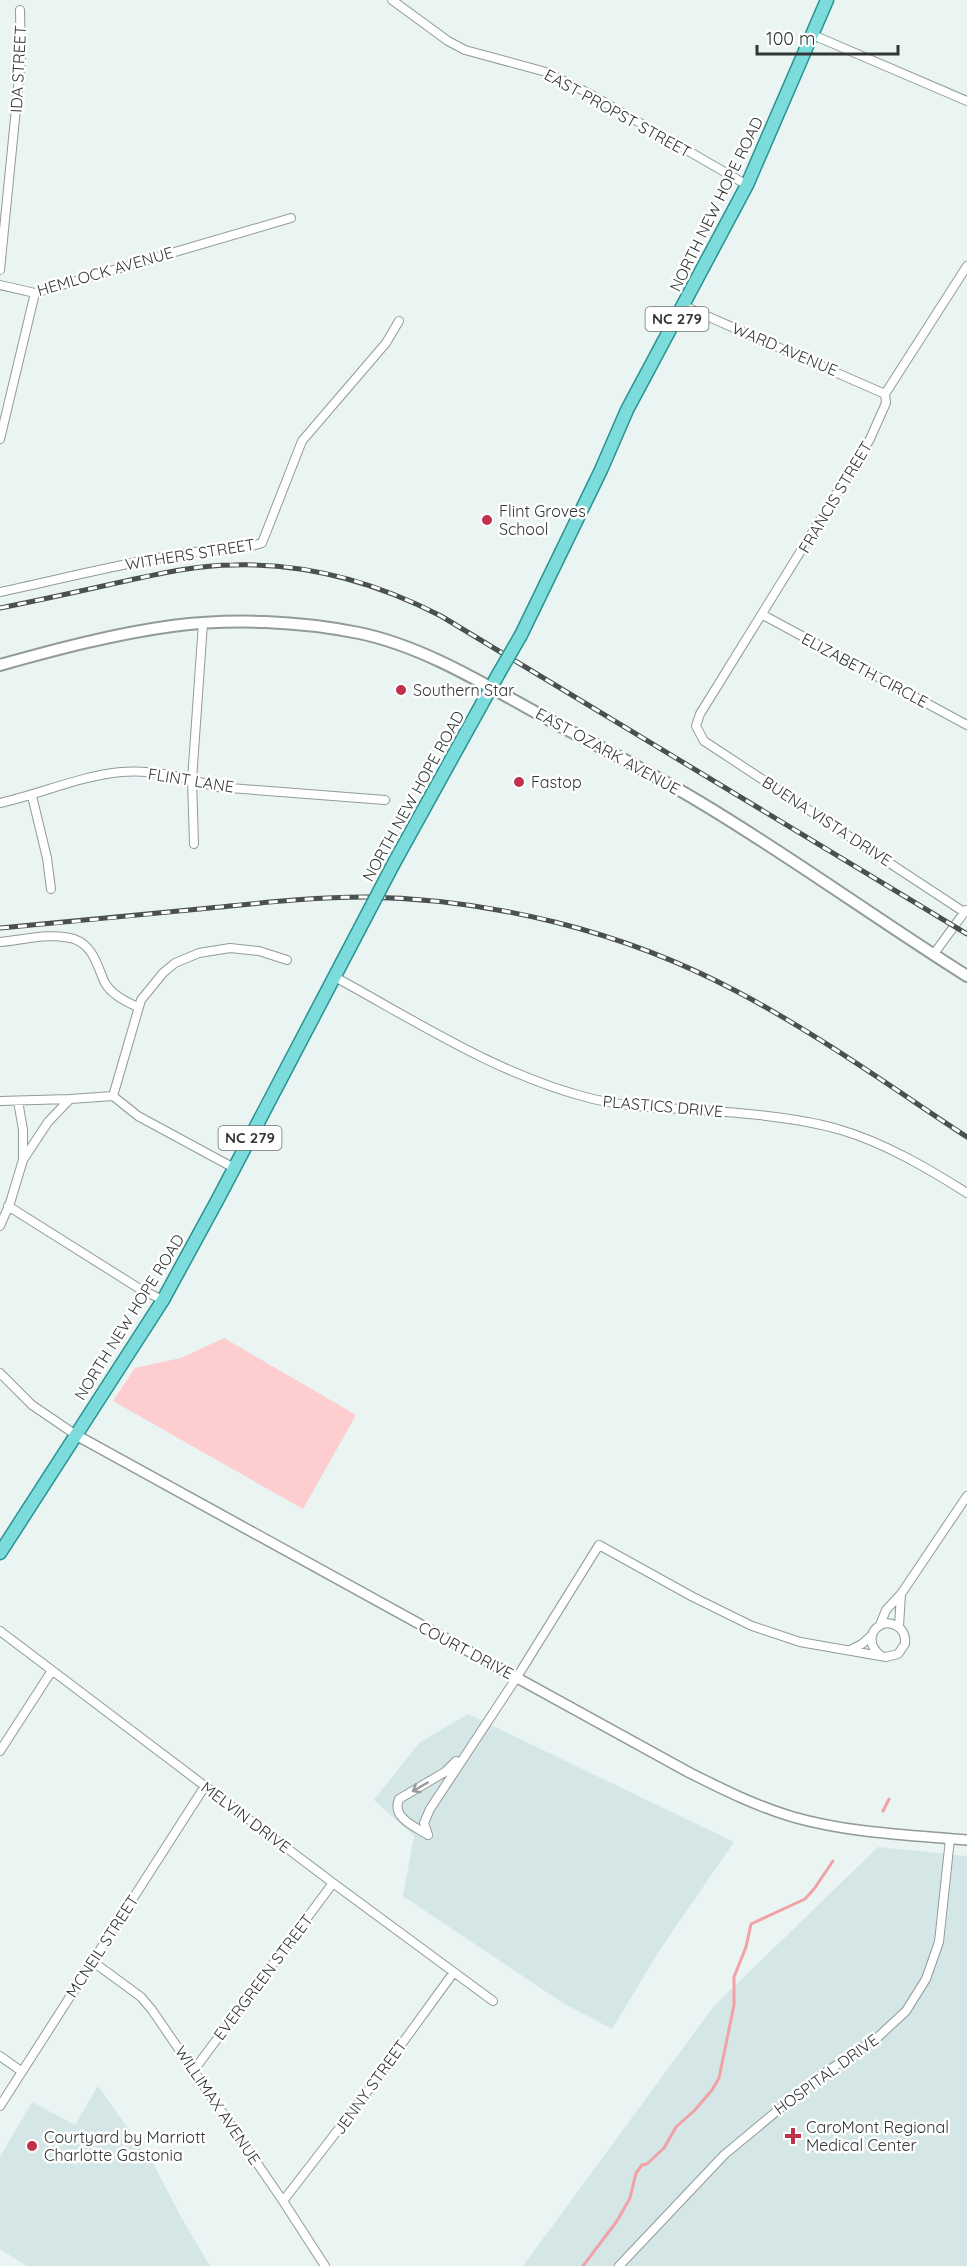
<svg xmlns="http://www.w3.org/2000/svg" width="967" height="2266" font-family="Quicksand,sans-serif">
	<style>
		.built { fill: #d4e7e6 }
		.green { fill: #fdcdcf }
		.lines { fill: none; stroke-linecap: round; stroke-linejoin: round }
		.stream { stroke: #f2a1a6; stroke-width: 3 }
		.minor-casing { stroke: #919b9a; stroke-width: 10 }
		.tertiary-casing { stroke: #919b9a; stroke-width: 12 }
		.secondary-casing { stroke: #919b9a; stroke-width: 14 }
		.primary-casing { stroke: #299392; stroke-width: 15 }
		.minor { stroke: #fff; stroke-width: 8 }
		.tertiary { stroke: #fff; stroke-width: 9 }
		.secondary { stroke: #fff; stroke-width: 10 }
		.primary { stroke: #7cdcdb; stroke-width: 12 }
		.rail-casing { stroke: #4a4f4f; stroke-width: 5 }
		.rail { stroke: #fff; stroke-width: 3; stroke-dasharray: 9; stroke-linecap: butt }
		.primary-bridge-casing { stroke: #299392; stroke-width: 15; stroke-linecap: butt }
		.primary-bridge { stroke: #7cdcdb; stroke-width: 12 }
		.oneway { stroke: #989a9a }
		.poi-dot { fill: #c1314b; stroke: #fff; stroke-width: 2 }
		.labels { text-anchor: middle; stroke-width: 5; stroke-linejoin: round; paint-order: stroke }
		.shield { fill: #fff; stroke: #707272; stroke-width: 1.5 }
		.shield-label { font-size: 15px; font-weight: bold; fill: #323636 }
		.street-label { font-size: 16px; fill: #323636; stroke: #fff }
		.poi-label { font-size: 16px; fill: #323636; stroke: #fff; text-anchor: start }
	</style>
	<rect width="100%" height="100%" fill="#e9f4f3"/>
	<path class="built" d="M468,1714L734,1842L661,1948L612,2029L563,2003L403,1896L414,1836L374,1800L419,1743Z
		M878,1847L967,1856V2266H523L714,2006Z
		M98,2086L154,2165L181,2217L210,2266H27L0,2249V2157L32,2102L75,2125Z"/>
	<path class="green" d="M224,1338L356,1415L303,1509L113,1401L135,1368L181,1358Z"/>
	<g class="lines">
		<path class="stream" d="M883,1811L889,1799
			M583,2266L617,2221L630,2198L636,2173L642,2165L647,2164L664,2148L676,2127L695,2110L712,2090L719,2078L734,2005V1977L746,1947L751,1924L805,1899L814,1889L833,1861"/>
		<defs>
			<path id="minor" d="M392,0L448,41L465,50L546,72L590,94L747,185
				M813,35L967,101
				M0,270L21,58L20,10
				M0,285L35,293L291,218
				M684,306L885,394
				M0,439L35,293
				M0,592C60,579 120,564 180,554C208,549 236,552 262,543L302,441L386,343L399,321
				M763,615L967,725
				M32,796L47,858L51,889
				M0,803C40,794 80,776 121,772C153,769 186,778 217,787L385,800
				M194,844L192,780L203,623
				M964,912L704,741L696,726L700,714L870,439L886,403L885,394L967,266
				M0,942C23,940 52,932 74,939C94,946 97,966 105,983C112,995 126,1002 138,1007
				M933,955L966,910
				M335,977C419,1023 500,1076 593,1099C641,1110 690,1108 738,1113C773,1116 808,1120 841,1130C885,1143 929,1169 967,1193
				M113,1096L141,1000L163,973L175,963L199,953L230,948L259,951L287,960
				M113,1096L138,1116L234,1168
				M0,1101L70,1099
				M18,1101L23,1130V1159
				M8,1206L140,1289L163,1300
				M0,1226L10,1203L23,1160L48,1122L70,1099L113,1096
				M0,1373L32,1405L76,1435
				M880,1625L886,1610L901,1594L967,1496
				M899,1626L901,1594
				M0,1631L333,1883L493,2001
				M850,1650L862,1644L871,1636
				M0,1751L51,1672
				M428,1835L424,1823L430,1809L517,1677L599,1545L693,1597L752,1626L800,1642L886,1657L898,1654L905,1644C906,1631 899,1624 886,1623C869,1628 867,1644 880,1655
				M428,1835C416,1827 391,1818 399,1799L445,1772L456,1761
				M92,1961L141,1997L152,2010L283,2201L325,2266
				M0,2056L21,2071
				M194,2070L333,1883
				M0,2106L205,1786
				M283,2201L358,2104L454,1972
				M619,2266L724,2155L813,2081L878,2037L906,2011L926,1979L939,1942L950,1839"/>
			<path id="tertiary" d="M76,1435L690,1773C724,1790 756,1806 793,1817C849,1833 909,1835 967,1840"/>
			<path id="secondary" d="M0,665C57,649 114,634 172,626C232,618 299,621 359,633C427,647 492,689 553,722C603,749 654,774 703,804C793,858 878,920 967,976"/>
			<path id="primary" d="M521,635L601,470L627,410L747,185L827,0
				M394,863L499,673
				M0,1553L163,1300L218,1199L360,928"/>
		</defs>
		<use href="#minor" class="minor-casing"/>
		<use href="#tertiary" class="tertiary-casing"/>
		<use href="#secondary" class="secondary-casing"/>
		<use href="#primary" class="primary-casing"/>
		<use href="#minor" class="minor"/>
		<use href="#tertiary" class="tertiary"/>
		<use href="#secondary" class="secondary"/>
		<use href="#primary" class="primary"/>
		<defs>
			<path id="rail" d="M0,608C40,600 81,591 121,582C158,574 196,565 234,565C308,563 375,582 441,616L967,934
				M0,928C70,922 140,915 210,908C261,903 313,897 365,897C492,899 623,931 736,991C816,1033 891,1087 967,1137"/>
		</defs>
		<use href="#rail" class="rail-casing"/>
		<use href="#rail" class="rail"/>
		<defs>
			<path id="primary-bridge" d="M499,673L521,635
				M360,928L394,863"/>
		</defs>
		<use href="#primary-bridge" class="primary-bridge-casing"/>
		<use href="#primary-bridge" class="primary-bridge"/>
	</g>
	<defs><path id="oneway-shaft" d="M-6 0H5M1.5-3L5.5 0L1.5 3" fill="none" stroke-width="1.6" stroke-linecap="round" stroke-linejoin="round" transform="scale(1.5)"/></defs>
	<use class="oneway" href="#oneway-shaft" transform="translate(420 1787) rotate(150)"/>
	<g class="poi-dot">
		<circle cx="487" cy="520" r="6"/>
		<circle cx="401" cy="690" r="6"/>
		<circle cx="519" cy="782" r="6"/>
		<path d="M790 2127h6v6h6v6h-6v6h-6v-6h-6v-6h6z"/>
		<circle cx="32" cy="2146" r="6"/>
	</g>
	<g class="labels">
		<g class="shield">
			<rect x="645.5" y="307" width="63" height="24" rx="4.5"/>
			<rect x="218.5" y="1126" width="63" height="24" rx="4.5"/>
		</g>
		<g class="shield-label">
			<text x="677" y="324">NC 279</text>
			<text x="250" y="1143">NC 279</text>
		</g>
		<g class="street-label">
			<text transform="translate(18 69) rotate(-87)" y="6">IDA STREET</text>
			<text transform="translate(618 113) rotate(29)" y="6">EAST PROPST STREET</text>
			<text transform="translate(716 204) rotate(-64)" y="6">NORTH NEW HOPE ROAD</text>
			<text transform="translate(105 271) rotate(-16)" y="6">HEMLOCK AVENUE</text>
			<text transform="translate(785 349) rotate(23)" y="6">WARD AVENUE</text>
			<text transform="translate(835 497) rotate(-59)" y="6">FRANCIS STREET</text>
			<text transform="translate(190 554) rotate(-9)" y="6">WITHERS STREET</text>
			<text transform="translate(865 670) rotate(28)" y="6">ELIZABETH CIRCLE</text>
			<text transform="translate(608 751) rotate(29)" y="6">EAST OZARK AVENUE</text>
			<text transform="translate(191 780) rotate(9)" y="6">FLINT LANE</text>
			<text transform="translate(413 796) rotate(-61)" y="6">NORTH NEW HOPE ROAD</text>
			<text transform="translate(827 821) rotate(33)" y="6">BUENA VISTA DRIVE</text>
			<text transform="translate(663 1106) rotate(5)" y="6">PLASTICS DRIVE</text>
			<text transform="translate(129 1317) rotate(-58)" y="6">NORTH NEW HOPE ROAD</text>
			<text transform="translate(466 1650) rotate(28)" y="6">COURT DRIVE</text>
			<text transform="translate(246 1817) rotate(37)" y="6">MELVIN DRIVE</text>
			<text transform="translate(102 1946) rotate(-57)" y="6">MCNEIL STREET</text>
			<text transform="translate(263 1977) rotate(-53)" y="6">EVERGREEN STREET</text>
			<text transform="translate(826 2074) rotate(-36)" y="6">HOSPITAL DRIVE</text>
			<text transform="translate(370 2087) rotate(-54)" y="6">JENNY STREET</text>
			<text transform="translate(218 2105) rotate(56)" y="6">WILLIMAX AVENUE</text>
		</g>
		<g class="poi-label">
			<text x="499" y="517">Flint Groves<tspan x="499" dy="18">School</tspan></text>
			<text x="413" y="696">Southern Star</text>
			<text x="531" y="788">Fastop</text>
			<text x="806" y="2133">CaroMont Regional<tspan x="806" dy="18">Medical Center</tspan></text>
			<text x="44" y="2143">Courtyard by Marriott<tspan x="44" dy="18">Charlotte Gastonia</tspan></text>
		</g>
	</g>
	<path d="M757 45v9h141v-9" fill="none" stroke="#323636" stroke-width="3"/>
	<text x="766" y="45" font-size="18" fill="#323636" stroke="#ffffff" stroke-width="4.5" paint-order="stroke">100 m</text>
</svg>
